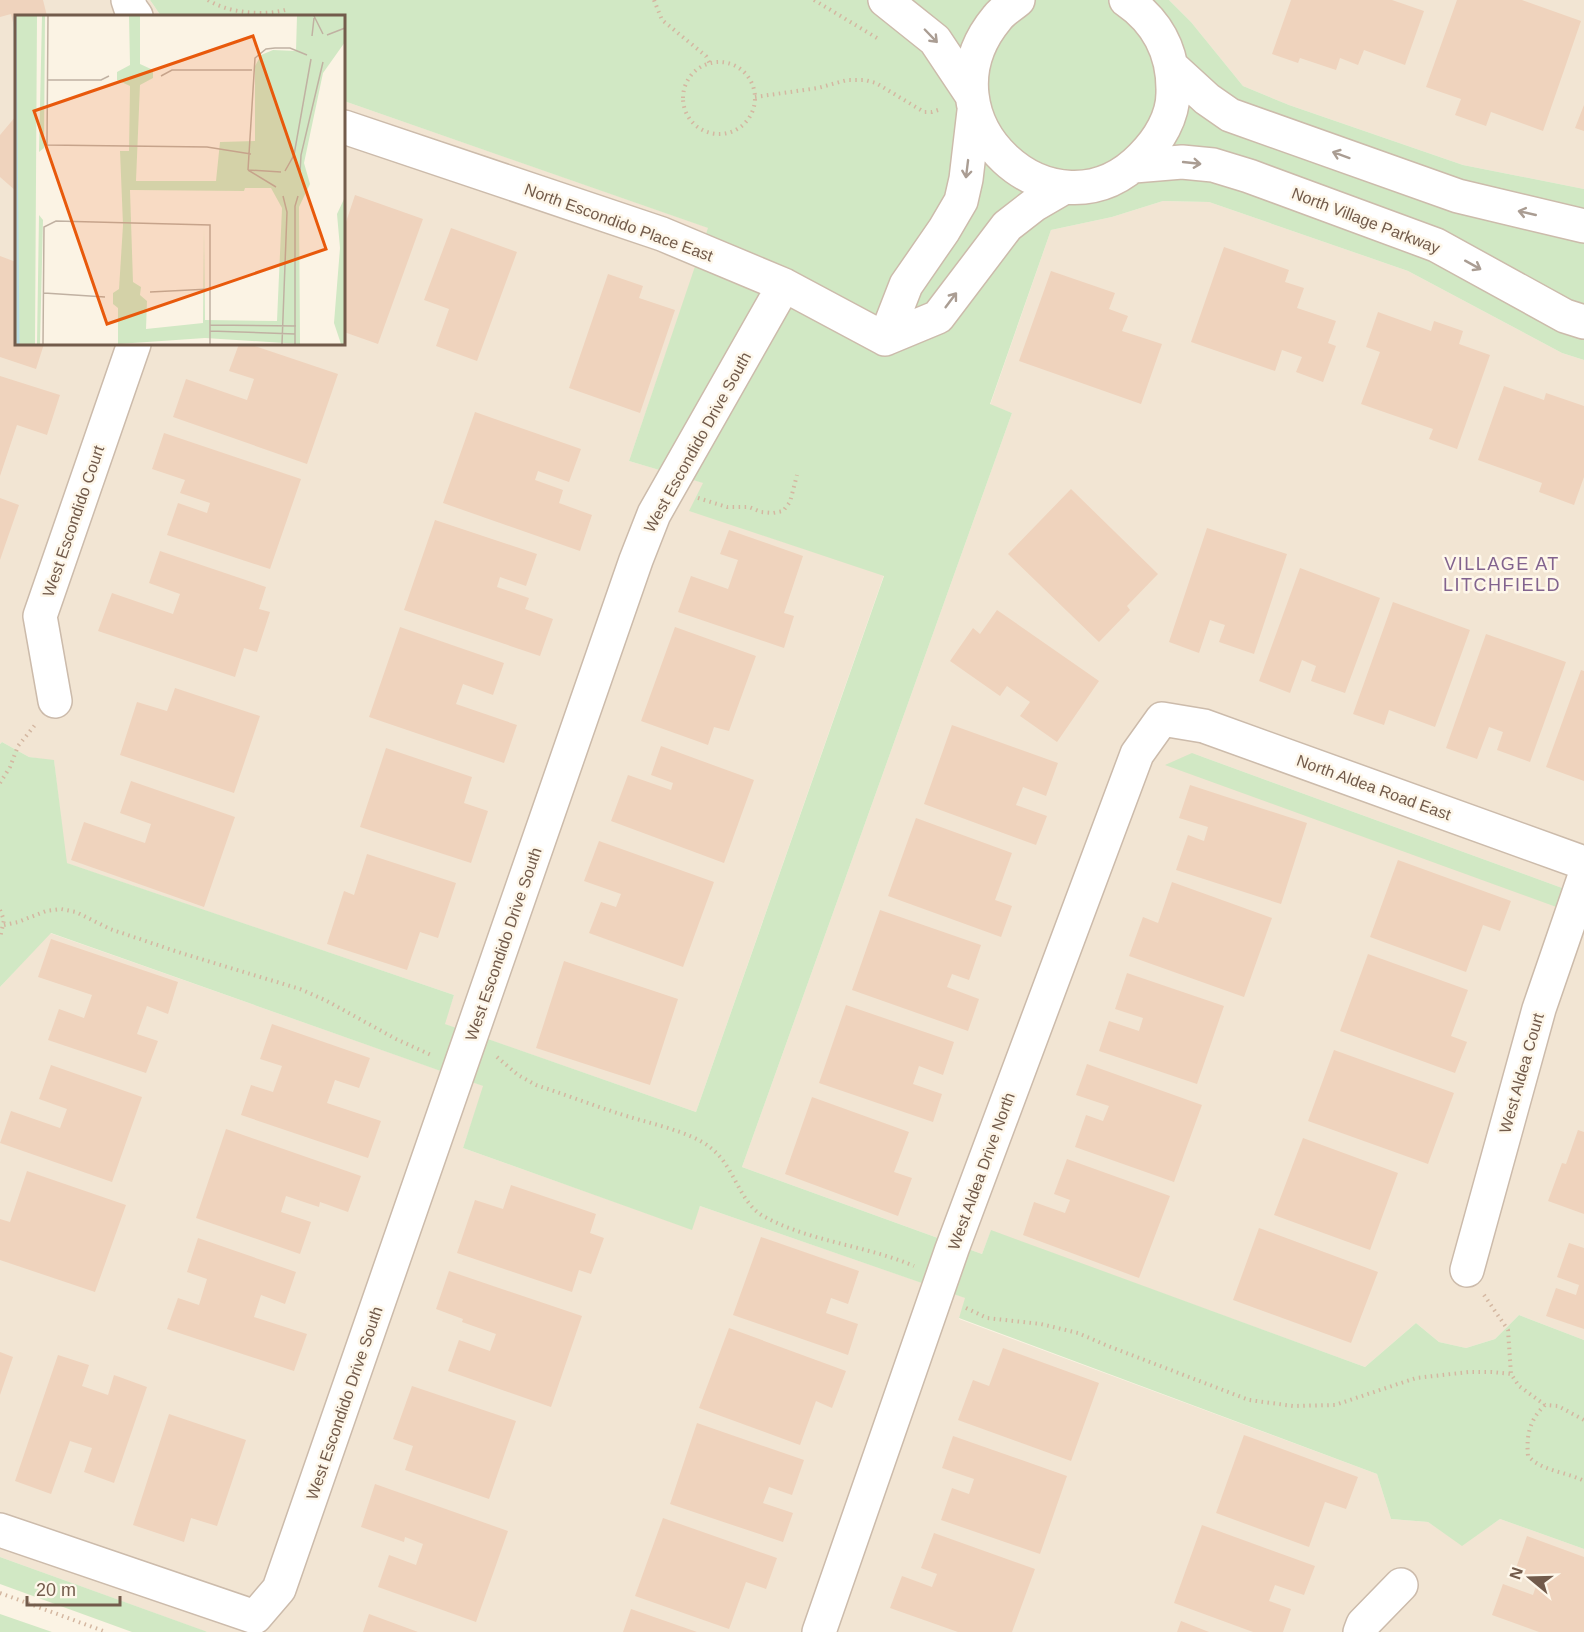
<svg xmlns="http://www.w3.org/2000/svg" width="1584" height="1632" font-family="Helvetica,sans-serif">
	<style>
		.residential { fill: #f2e5d3 }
		.green { fill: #d1e8c4 }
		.building { fill: #efd3bd }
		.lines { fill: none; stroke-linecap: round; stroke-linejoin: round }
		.minor-casing { stroke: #ccbbab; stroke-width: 36 }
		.path { stroke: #d4b7a1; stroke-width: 4; stroke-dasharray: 1.5 4.5; stroke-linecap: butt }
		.minor { stroke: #fff; stroke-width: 33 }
		.oneway { stroke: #aa9d93 }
		.labels { text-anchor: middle; stroke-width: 5; stroke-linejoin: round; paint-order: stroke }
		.street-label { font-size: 16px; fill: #725b4b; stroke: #fef7ea }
		.neighbourhood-label { font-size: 18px; letter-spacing: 1.5px; fill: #82638e; stroke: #fef7ea }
		.inset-river { fill: none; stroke: #badce3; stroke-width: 3 }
		.inset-road { fill: none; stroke: #c0b1a2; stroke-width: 1.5 }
		.view { fill: #e8590c; fill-opacity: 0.15; stroke: #e8590c; stroke-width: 3 }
		.inset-edge { fill: none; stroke: #725b4b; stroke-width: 3 }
	</style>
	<rect width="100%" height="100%" fill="#fbf3e4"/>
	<path class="residential" d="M0,0H150L161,16H16V344H344V101L709,228L629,461L704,483L690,511L884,575L696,1112L444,1024L454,995L66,863L54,761L29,757L2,742L0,744Z
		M1169,0H1584V189L1463,165L1289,105L1243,86L1191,22Z
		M1163,201L1209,202L1408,271L1562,353L1584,360V896L1192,753L1584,917V1340L1519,1315L1495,1339L1466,1348L1439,1342L1416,1323L1365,1367L991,1231L982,1254L742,1167L1012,413L990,405L1051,230L1112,217Z
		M50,933L484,1086L463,1148L691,1229L700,1206L966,1298L959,1319L1377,1474L1391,1519L1428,1522L1462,1545L1500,1519L1584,1549V1632H207L0,1557V987Z"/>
	<path class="green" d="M150,0H1169L1191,22L1243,86L1289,105L1463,165L1584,189V360L1562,353L1408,271L1209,202L1163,201L1112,217L1051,230L990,404L1012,413L742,1167L982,1254L991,1230L1365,1367L1416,1323L1439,1342L1466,1348L1495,1339L1519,1315L1584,1340V1549L1500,1519L1462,1546L1428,1522L1391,1519L1377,1474L959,1318L965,1298L700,1206L692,1230L463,1148L483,1086L51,933L0,987V744L2,742L29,757L54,760L67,863L454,995L445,1024L696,1112L884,576L689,511L703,483L629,461L708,228L344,101V16H161Z
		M1192,753L1584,896V917L1165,765Z
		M0,1557L205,1631L207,1632H132L0,1584Z
		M0,1614L52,1632H0Z"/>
	<path class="building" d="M0,0H43L47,16H16V35L11,14L0,17Z
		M1291,0H1392L1424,11L1405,65L1364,50L1358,65L1340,58L1336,70L1300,58L1298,63L1272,54Z
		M1457,0H1522L1581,21L1543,131L1491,112L1486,126L1455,115L1461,99L1426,87Z
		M1584,105V131L1575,128Z
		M16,116V191L0,177V135Z
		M355,195L423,219L378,344L344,332V228Z
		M451,228L517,252L477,361L436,346L449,309L424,300Z
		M1224,247L1289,270L1285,282L1304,288L1297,308L1336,321L1328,343L1336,346L1323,382L1296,372L1302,357L1282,350L1275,371L1191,342Z
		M0,256L16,262V344H44L36,369L0,357Z
		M1051,271L1115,293L1109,309L1128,316L1122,331L1162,344L1141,404L1019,361Z
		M608,274L643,286L639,298L675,310L640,413L569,388Z
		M1378,312L1431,331L1434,321L1463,331L1459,344L1490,355L1457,449L1429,439L1433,429L1361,404L1380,352L1366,347Z
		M239,344H249L338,374L307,464L173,417L186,379L247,400L254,379L229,371Z
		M0,376L60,395L47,435L17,425L0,476Z
		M1504,386L1544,400L1546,393L1584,406V477L1574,505L1539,492L1542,483L1478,460Z
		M475,412L581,449L569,482L538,471L535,480L563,490L559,503L592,515L580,551L443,503Z
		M164,433L301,479L270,569L167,535L178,503L207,513L210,503L180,493L185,480L152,469Z
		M1071,489L1158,574L1127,606L1130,610L1099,642L1008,554Z
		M0,498L19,505L0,560Z
		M435,520L537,554L526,586L500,577L497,587L529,598L525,609L553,619L540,656L404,610Z
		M1207,528L1287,554L1254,654L1219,642L1225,625L1210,620L1199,653L1169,642Z
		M729,530L803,556L784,613L794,616L784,648L678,612L691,576L728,589L738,560L720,554Z
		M160,551L266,587L259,609L270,612L257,652L244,648L235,677L98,631L112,593L173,614L180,594L149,583Z
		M1300,568L1380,598L1345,693L1311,681L1316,666L1302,660L1290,693L1259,681Z
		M1393,602L1470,630L1435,727L1389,710L1384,725L1353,714Z
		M997,610L1099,681L1057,742L1020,716L1030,702L1007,686L1000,696L950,661L973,628L980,634Z
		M400,627L504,663L493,695L463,684L456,704L517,725L504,763L369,717Z
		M675,627L756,656L729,731L714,727L708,745L641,721Z
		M1486,634L1566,662L1530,762L1497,750L1503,732L1489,727L1477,759L1446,748Z
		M1581,670L1584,671V781L1546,767Z
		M175,688L260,716L234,793L120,755L137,702L167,711Z
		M952,725L1058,763L1046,796L1023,787L1016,805L1047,816L1036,845L924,804Z
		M661,746L754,780L724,863L611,821L628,775L671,790L673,783L651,775Z
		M386,748L472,777L464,803L488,811L471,863L360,827Z
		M131,781L235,817L204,907L71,860L84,822L145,843L151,824L120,813Z
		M1190,785L1307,823L1281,904L1176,870L1188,835L1204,841L1208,827L1179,818Z
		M916,818L1012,853L995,900L1012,906L1001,937L888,896Z
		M599,841L714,882L683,967L589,933L601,902L616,907L621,894L584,881Z
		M367,854L456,883L438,938L420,932L407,970L327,944L344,891L354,895Z
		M1398,860L1511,901L1500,931L1483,925L1466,972L1370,937Z
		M1172,882L1272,918L1244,997L1129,956L1143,917L1158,923Z
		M880,910L981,945L969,980L952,974L947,987L979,999L968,1031L852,990Z
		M51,939L178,982L168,1014L147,1006L137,1034L158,1041L146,1073L48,1040L59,1009L84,1018L92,995L38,977Z
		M1368,954L1468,990L1451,1036L1467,1042L1455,1073L1340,1031Z
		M564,961L678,999L650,1085L536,1048Z
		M1127,973L1224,1006L1197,1084L1099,1051L1109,1021L1139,1031L1143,1018L1115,1009Z
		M846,1005L954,1042L943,1075L919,1066L913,1084L942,1094L933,1122L819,1083Z
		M272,1024L370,1058L359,1088L335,1080L327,1103L381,1121L368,1158L241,1115L251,1085L273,1092L282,1066L260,1059Z
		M1334,1050L1454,1093L1428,1164L1308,1121Z
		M1087,1064L1202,1105L1174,1182L1075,1147L1086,1115L1103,1121L1109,1106L1076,1095Z
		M51,1065L142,1097L112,1182L0,1143L11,1111L60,1128L67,1109L39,1099Z
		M812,1097L909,1132L894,1172L912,1178L898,1216L785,1174Z
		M226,1129L361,1176L348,1212L320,1202L319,1207L286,1196L281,1212L311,1222L300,1254L196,1218Z
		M1578,1130L1584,1132V1214L1548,1201L1562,1163L1566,1164Z
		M1303,1138L1398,1173L1370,1250L1274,1215Z
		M1067,1159L1170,1196L1139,1278L1023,1235L1034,1202L1065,1213L1070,1200L1054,1194Z
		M27,1171L126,1205L95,1292L0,1260V1219L10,1222Z
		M511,1185L596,1214L590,1233L604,1238L591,1274L579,1270L572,1292L457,1253L475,1200L503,1209Z
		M1259,1228L1378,1272L1351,1343L1233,1300Z
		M761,1237L859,1271L848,1304L831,1298L826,1313L858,1324L848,1355L733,1315Z
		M198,1238L296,1272L285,1304L261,1295L254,1317L307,1334L294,1371L167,1329L178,1298L199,1305L207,1279L187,1272Z
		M1569,1243L1584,1248V1329L1546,1316L1556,1288L1576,1295L1579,1285L1557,1277Z
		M449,1271L582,1316L551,1407L448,1371L459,1340L490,1351L496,1334L462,1322L463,1319L436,1309Z
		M729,1328L846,1371L832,1408L816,1401L800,1445L699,1408Z
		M1003,1348L1099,1383L1071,1461L958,1420L973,1380L989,1386Z
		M0,1352L13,1357L0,1395Z
		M58,1355L89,1365L82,1386L108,1395L114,1375L147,1387L114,1483L84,1472L92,1448L70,1441L51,1494L15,1481Z
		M412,1386L516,1421L489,1499L405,1470L413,1446L393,1439Z
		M169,1414L246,1440L217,1526L191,1518L184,1542L133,1525Z
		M697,1423L804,1460L792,1495L769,1487L763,1503L793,1513L783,1542L670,1504Z
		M1244,1435L1358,1477L1346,1509L1325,1502L1309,1547L1216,1513Z
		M953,1436L1067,1476L1040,1554L941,1520L952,1488L969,1494L974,1479L942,1468Z
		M375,1484L508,1531L476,1622L378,1587L389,1555L416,1565L423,1544L405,1537L404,1542L361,1527Z
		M663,1518L777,1558L766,1589L746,1582L729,1629L635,1596Z
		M1202,1525L1315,1566L1304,1595L1275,1585L1269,1601L1291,1609L1283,1632H1253L1174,1603Z
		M934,1533L1035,1569L1012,1632H958L890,1608L902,1576L932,1587L937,1574L921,1568Z
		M1527,1536L1584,1557V1632H1539L1492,1615L1503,1584L1533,1595L1538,1580L1515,1571Z
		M631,1609L697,1632H623Z
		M369,1614L418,1632H363Z
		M1181,1621L1209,1632H1177Z"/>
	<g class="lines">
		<defs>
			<path id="minor" d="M128,0L131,9L136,16
				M885,0L935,40L971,94
				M1018,0C1011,6 1002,11 997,18C913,119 1055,247 1142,157C1159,140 1173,117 1173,93C1174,53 1158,22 1126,0
				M1172,67L1207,99L1230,115L1458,196L1584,226
				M344,127L662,234L784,285L885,339
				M1134,166L1182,162L1213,165L1249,176L1436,245L1565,316L1584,322
				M885,339L906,285L944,230L961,201L966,179L974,111
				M885,339L938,317L1007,226L1034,205L1065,187
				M55,701L40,616L134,344
				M1467,1270L1539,1009L1584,878
				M0,1530L255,1617L279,1589L636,560L654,514L784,285
				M819,1632L952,1249L1137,754L1162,719L1204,726L1584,863
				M1360,1632L1363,1624L1401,1585"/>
		</defs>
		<use href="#minor" class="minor-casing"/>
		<path class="path" d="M208,0C228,13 263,16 285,10
			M654,0L662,20L706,56L710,64
			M814,0L877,38
			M683 98a36 36 0 1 1 72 0a36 36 0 1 1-72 0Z
			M755,97L818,88L847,80H865L876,83L924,112H932L941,109
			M698,498L727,507H749L761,512L773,513L783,511L790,502L797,475
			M0,783L10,767L18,746L35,725
			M0,910L4,920L0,938
			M4,925L18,922L46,911L61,909L76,912L110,929L181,953L300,989L327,1001L396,1039L431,1055
			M497,1057L518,1075L536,1085C563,1094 590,1104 617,1113C643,1122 691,1131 711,1148C735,1167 739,1202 763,1216C810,1242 865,1245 914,1266
			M1484,1295L1508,1330L1511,1374
			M966,1308L987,1318L1041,1324L1078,1333L1108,1346L1249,1400L1293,1406L1335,1405L1416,1378L1469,1372H1492L1511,1374L1519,1386L1545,1405L1558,1406L1584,1420
			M1545,1405C1530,1419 1526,1435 1528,1456C1543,1472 1565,1471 1584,1481
			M0,1593L106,1632"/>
		<use href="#minor" class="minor"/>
	</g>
	<defs><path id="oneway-shaft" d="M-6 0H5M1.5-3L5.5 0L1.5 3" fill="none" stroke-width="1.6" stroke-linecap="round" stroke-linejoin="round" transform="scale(1.5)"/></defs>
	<g class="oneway">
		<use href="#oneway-shaft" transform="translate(931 36) rotate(46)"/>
		<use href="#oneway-shaft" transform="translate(1341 155) rotate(-160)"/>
		<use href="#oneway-shaft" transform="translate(1192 163) rotate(6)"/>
		<use href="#oneway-shaft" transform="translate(967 169) rotate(97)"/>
		<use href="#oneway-shaft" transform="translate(1527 213) rotate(-167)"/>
		<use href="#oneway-shaft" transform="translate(1473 265) rotate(29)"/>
		<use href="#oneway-shaft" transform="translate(951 300) rotate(-53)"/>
	</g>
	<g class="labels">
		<g class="street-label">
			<text transform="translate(1366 220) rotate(21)" y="6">North Village Parkway</text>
			<text transform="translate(619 222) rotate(20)" y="6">North Escondido Place East</text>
			<text transform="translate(697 442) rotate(-61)" y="6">West Escondido Drive South</text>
			<text transform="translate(73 521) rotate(-71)" y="6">West Escondido Court</text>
			<text transform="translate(1374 787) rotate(20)" y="6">North Aldea Road East</text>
			<text transform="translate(503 944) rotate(-71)" y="6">West Escondido Drive South</text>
			<text transform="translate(1521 1073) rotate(-74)" y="6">West Aldea Court</text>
			<text transform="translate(981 1171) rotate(-70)" y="6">West Aldea Drive North</text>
			<text transform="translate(344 1403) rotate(-71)" y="6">West Escondido Drive South</text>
		</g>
		<g class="neighbourhood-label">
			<text x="1502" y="570">VILLAGE AT<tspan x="1502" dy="21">LITCHFIELD</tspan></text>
		</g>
	</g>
	<g transform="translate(15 15)">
		<rect width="330" height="330" fill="#fbf3e4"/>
		<path d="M0,1H22L20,329H0ZM27,1H30L29,133L24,137ZM114,1H125V49L138,55V63L125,70L121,166H201L205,127L240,126V51L246,40L258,35L281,36L282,1H330V27L308,58L289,148L295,169L284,192L285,329L190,323L103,329V293L98,289V278L104,274L108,210L105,136H114L115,71L102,65V57L115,50ZM230,173H256L267,193L262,306L190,305L189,213L188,308L131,314L132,286L125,280L126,272L118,267L115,175L229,176ZM330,182V329H326L319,308L325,233L322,199ZM24,200L28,205L25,329H22Z" fill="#d1e8c4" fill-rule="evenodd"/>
		<path class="inset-river" d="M0,1L3,329"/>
		<path class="inset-road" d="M33,1L32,130L192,132L236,139M299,1L308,19M312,20L330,13M297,21L299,3M146,61L157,55H237M32,65H86L94,61M233,155L240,43L251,34L260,33H275L292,40M233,155L266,157M233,155L261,172M270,156L279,140L296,44M285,158L286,140L308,47M135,277L195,274M29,278L90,282M195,310L281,311M195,316L280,319M28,329L29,212L41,206L195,210V329M267,329L272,197L268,181M280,329V191L283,181"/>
		<path class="view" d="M238,21L311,234L92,309L19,96Z"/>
		<rect width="330" height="330" class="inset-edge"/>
	</g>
	<g transform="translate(1530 1578) rotate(289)" stroke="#fef7ea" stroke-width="4.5" paint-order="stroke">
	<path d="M0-4.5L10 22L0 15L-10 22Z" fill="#725b4b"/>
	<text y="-9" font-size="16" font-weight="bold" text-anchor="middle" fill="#725b4b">N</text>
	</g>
	<path d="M27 1596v9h93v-9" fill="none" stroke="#725b4b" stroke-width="3"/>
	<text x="36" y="1596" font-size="18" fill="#725b4b" stroke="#fef7ea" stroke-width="4.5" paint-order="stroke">20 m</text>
</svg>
